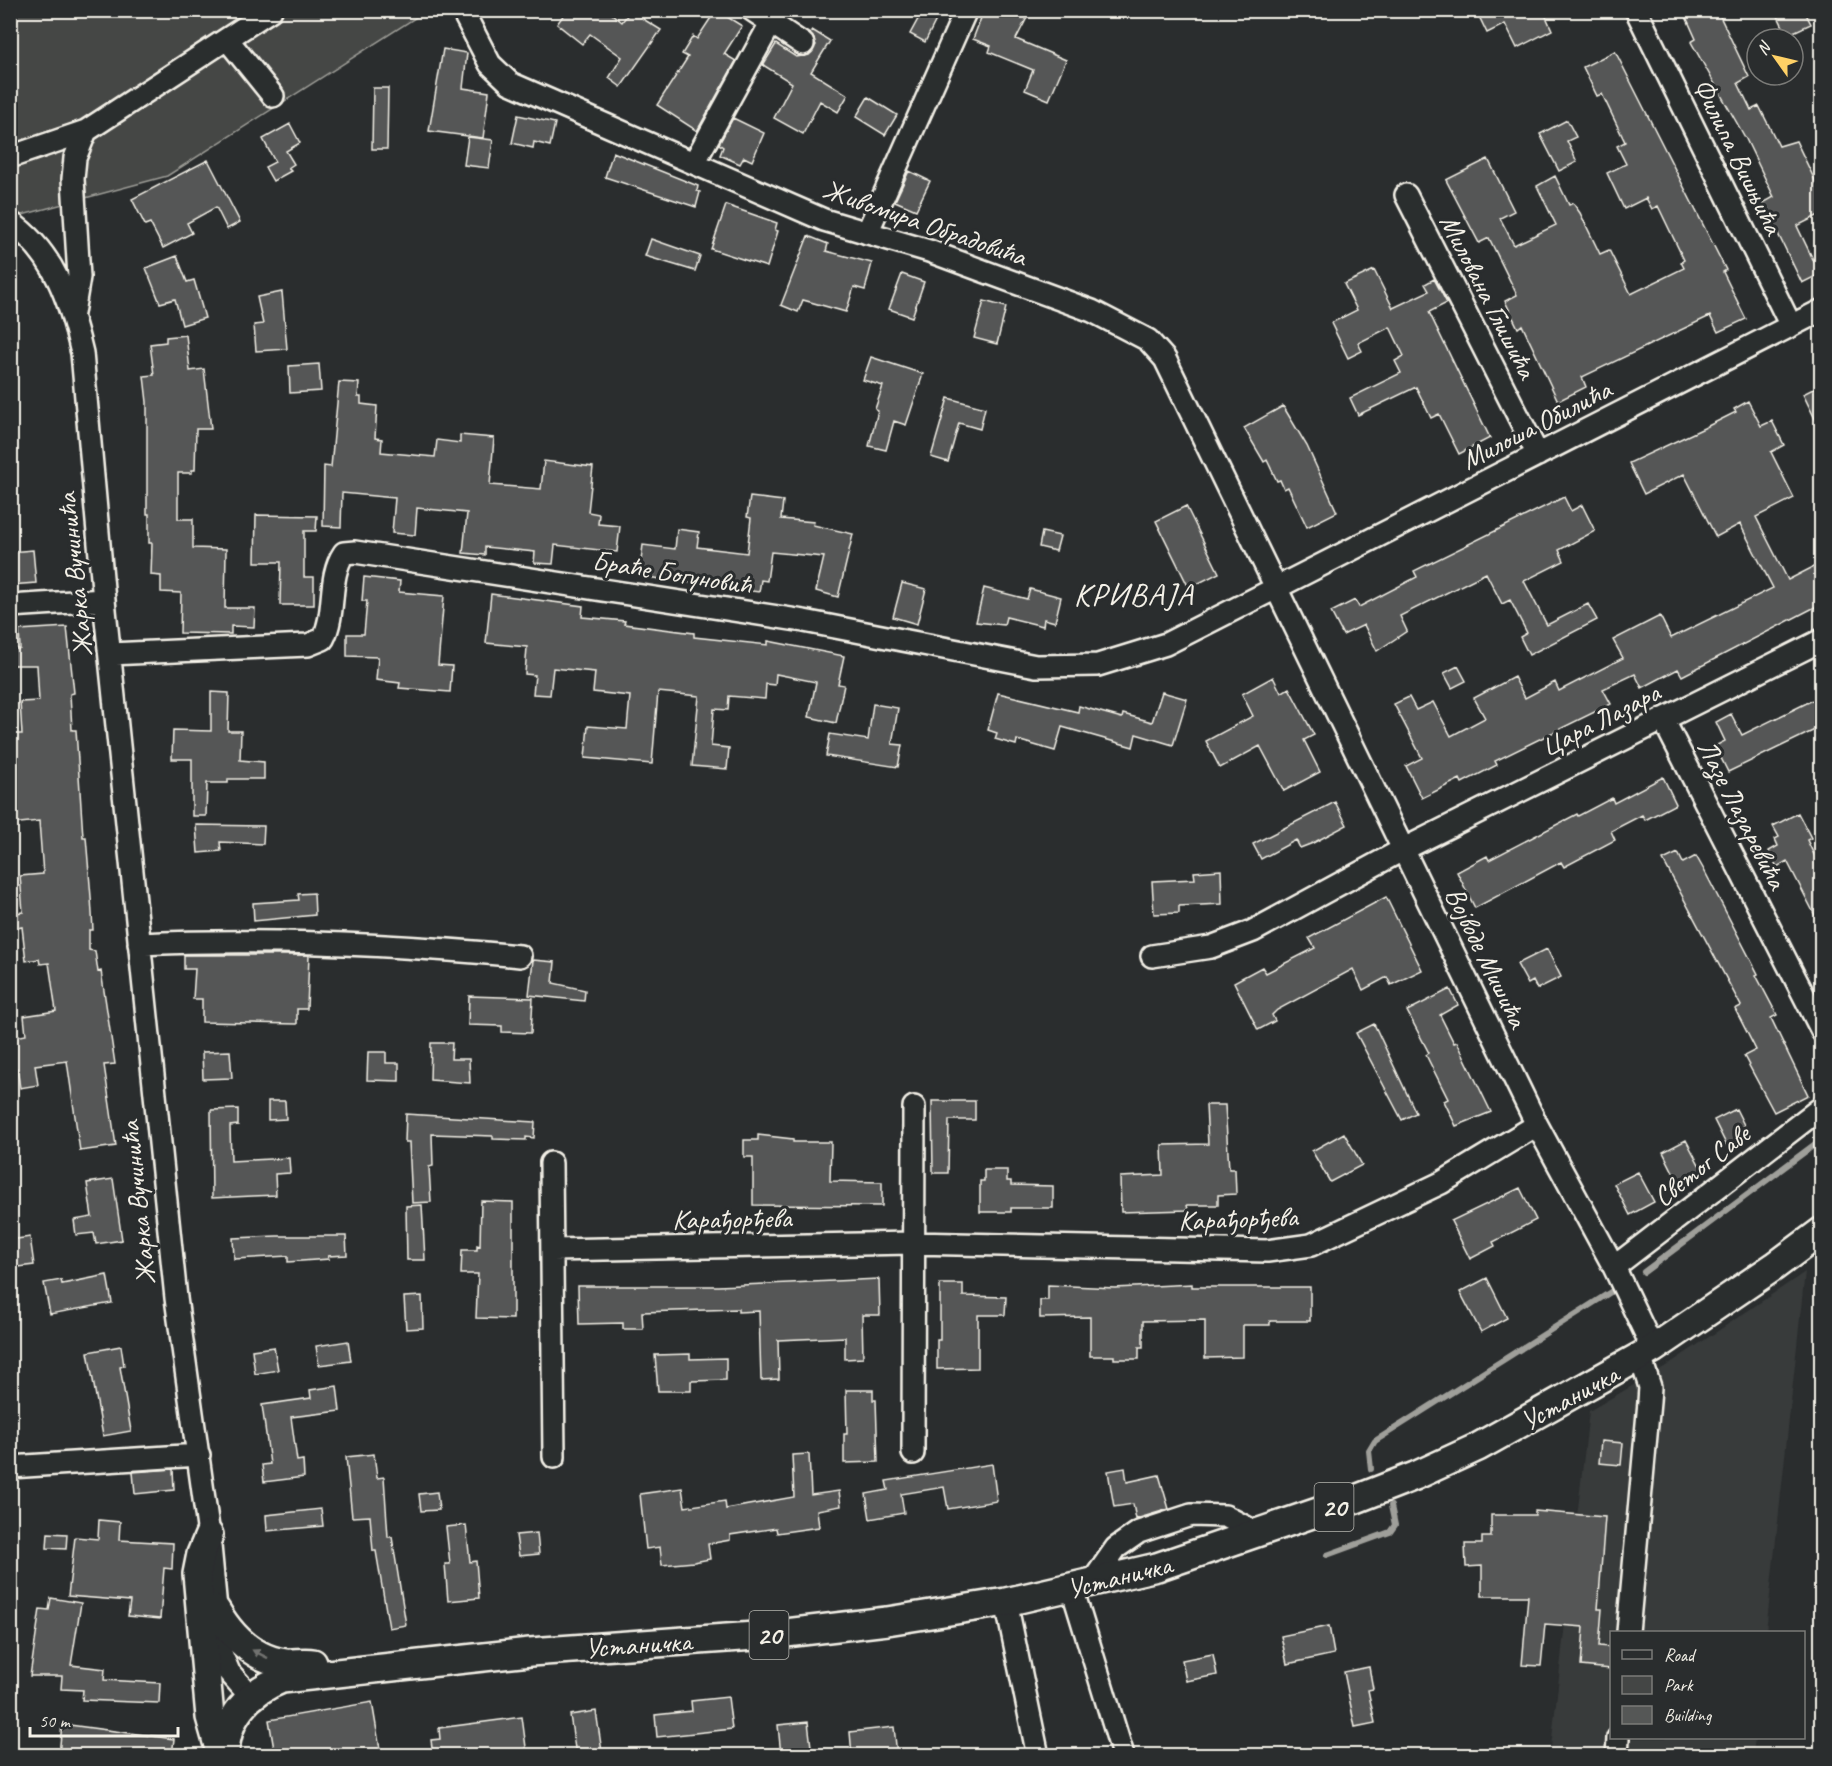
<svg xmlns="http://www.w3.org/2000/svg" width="1832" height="1766" font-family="Caveat,sans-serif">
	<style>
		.built { fill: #373a3a }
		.green { fill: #444645; stroke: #9c9c96; stroke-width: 1.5 }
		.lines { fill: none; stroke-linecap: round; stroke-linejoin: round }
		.stream { stroke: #9f9f9a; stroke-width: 6 }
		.building { fill: #555756; stroke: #f4f1e8; stroke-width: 1.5 }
		.minor-casing { stroke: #f4f1e8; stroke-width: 26 }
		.major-casing { stroke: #f4f1e8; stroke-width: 32 }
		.minor { stroke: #2a2d2e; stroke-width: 21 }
		.major { stroke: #2a2d2e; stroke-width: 27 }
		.oneway { fill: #71726f }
		.labels { text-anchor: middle; stroke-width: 6; stroke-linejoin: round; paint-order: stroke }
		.shield { fill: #2a2d2e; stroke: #b7b6b0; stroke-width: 1.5 }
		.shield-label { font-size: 27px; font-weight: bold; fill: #f4f1e8 }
		.street-label { font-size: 28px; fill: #f4f1e8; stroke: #2a2d2e }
		.quarter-label { font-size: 32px; letter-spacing: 1.5px; fill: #f4f1e8; stroke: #2a2d2e }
	</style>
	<rect width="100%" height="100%" fill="#2a2d2e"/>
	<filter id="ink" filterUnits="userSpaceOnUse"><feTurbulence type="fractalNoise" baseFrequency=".0167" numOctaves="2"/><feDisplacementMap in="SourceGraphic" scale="12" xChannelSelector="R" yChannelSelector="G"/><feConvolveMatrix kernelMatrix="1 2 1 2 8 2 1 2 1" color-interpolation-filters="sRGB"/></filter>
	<g filter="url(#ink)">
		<path class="built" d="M1805,1272L1766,1632H1612V1738H1755L1753,1755L1550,1756L1589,1411L1666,1366Z"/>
		<path class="green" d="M11,11H426L167,176L11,218Z"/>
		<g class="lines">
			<path class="stream" d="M1644,1272L1822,1139
				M1371,1469L1369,1451L1375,1441L1617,1288
				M1327,1555L1390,1532L1395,1525L1391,1506"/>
		</g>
		<path class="building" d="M567,10H607L622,22L631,10H649L643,19L661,30L621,87L609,78L622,57L590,34L582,44L557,24Z
			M716,10L742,26L724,54L736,61L697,131L657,105L688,57L682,54L693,36L697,39Z
			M923,10H941L925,42L910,34Z
			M984,10H1031L1016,39L1066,60L1049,100L1025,90L1033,70L989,52L991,46L973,39Z
			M1476,10H1543L1552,30L1517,48L1505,24L1487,33Z
			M1683,10H1717L1749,77L1738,83L1751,110L1759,106L1779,146L1796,141L1821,193V214L1797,226L1820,274L1802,283L1763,203L1774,197L1746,139L1691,42L1696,39Z
			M1775,10H1804L1811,24L1787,35Z
			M812,30L830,41L811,72L848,95L838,112L820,101L803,134L774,118L792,83L763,65L776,44L796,57L809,55L816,45L810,34Z
			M443,49L467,53L463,88L489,92L483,138L429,131Z
			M1615,51L1726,270L1723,272L1746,319L1718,332L1710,316L1582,377L1586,387L1558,401L1522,325L1518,328L1505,301L1517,295L1489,238L1479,243L1446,180L1488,159L1514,211L1500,218L1514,245L1556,225L1537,186L1555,176L1569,205L1573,203L1580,213L1600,254L1609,250L1631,294L1684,268L1681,262L1684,260L1658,206L1652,209L1646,198L1624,209L1607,173L1626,164L1617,146L1625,142L1602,94L1597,96L1583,67Z
			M373,88H388L387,149H372Z
			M868,97L897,115L885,135L856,117Z
			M518,115L555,123L550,146L534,142L533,148L512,143Z
			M733,118L764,133L752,161L744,157L740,164L720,155L723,147L719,144Z
			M1567,120L1576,137L1567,141L1577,162L1559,171L1540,134Z
			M290,124L300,143L286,151L294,164L288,168L291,171L273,181L265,167L275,162L263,139Z
			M468,137L493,140L489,168L464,165Z
			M613,152L698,186L697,191L700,192L696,207L605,177Z
			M208,160L240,222L227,229L216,207L187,223L192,233L163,248L150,223L145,225L132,199Z
			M909,171L930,181L916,210L895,201Z
			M726,205L777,223L775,230L778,231L767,267L711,249Z
			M808,236L828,244L826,251L872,263L865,290L854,287L846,312L803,300L798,312L781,305Z
			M651,239L700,256L695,271L645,256Z
			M177,256L187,282L194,280L205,318L182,325L175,299L160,303L146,268Z
			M1374,270L1393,308L1429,291L1425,284L1434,279L1447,303L1429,312L1490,438L1459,454L1439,414L1431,418L1416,387L1358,415L1350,398L1401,373L1395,361L1404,356L1390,327L1358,343L1362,351L1348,358L1331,323L1357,310L1344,284Z
			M902,274L924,282L912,317L889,309Z
			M282,292L287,349L256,351L254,325L263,324L257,297Z
			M984,301L1006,307L997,344L974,338Z
			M186,335L190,371L204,369L211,429H196L195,470H192V473H178V519H193V548L226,549L225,608H255L254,627L231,626V634L180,633L181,593L161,592V576L151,575L152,543H149V514H147V402L144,376L154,375L150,344L166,342V337Z
			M871,357L923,374L906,425L894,421L886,450L869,446L878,411L875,409L883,386L863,380Z
			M319,364L321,391L290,393L289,366Z
			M339,382L359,383L358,397H361V404L377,406L375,438L382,439L381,452L435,457L437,440L460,443V435L494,438L490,485L541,489L544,461L593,467L588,512L599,514L598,524L620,526L617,552L555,545L553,564L534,563L535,552L485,547V555L463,553L467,513L417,508L415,535L392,533L395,498L342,493L341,527L323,526L324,466L331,467Z
			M1821,385V431L1803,394Z
			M948,398L985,408L980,429L959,423L948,462L931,457Z
			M1748,401L1761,426L1772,421L1784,445L1771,452L1794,498L1756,517L1788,580L1817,565L1821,574V604L1682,676L1678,669L1642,688L1635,674L1603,689L1611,704L1495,761L1497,765L1462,783L1460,779L1422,798L1406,766L1422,758L1394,704L1409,697L1416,710L1433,702L1451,736L1485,718L1474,698L1514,677L1525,698L1555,682L1559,691L1623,658L1613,640L1660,616L1671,638L1773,588L1740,524L1716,537L1684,474L1644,494L1629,463L1704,428L1736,412L1734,409Z
			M1283,406L1307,446L1337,512L1307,527L1288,487L1284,489L1280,480L1277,481L1267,460L1264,462L1244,428Z
			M750,497L783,501L781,519L814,522L813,525L853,534L838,597L816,591L824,557L771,552L767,581L761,580L759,592L639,576L643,545L675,549L677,529L699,532L697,547L747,553L751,518L747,517Z
			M1564,497L1571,511L1582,505L1595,531L1559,550L1564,561L1524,581L1547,625L1588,604L1597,620L1529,655L1520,637L1527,633L1510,600L1502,604L1486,573L1400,616L1407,631L1377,651L1364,625L1343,635L1331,612L1355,600L1359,607L1417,577L1414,571Z
			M1186,506L1219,573L1189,588L1156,521Z
			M256,515L317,516L316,531H304V577H314V605H280L281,562H255Z
			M1042,532L1060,536L1056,551L1039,547Z
			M33,550L36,583L10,585V552Z
			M364,577L400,581L399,592L444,596L438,665L452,666L450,692L399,688L400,683L376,680L378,657L347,656V634H364L367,601H362Z
			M902,583L926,589L917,624L893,617Z
			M984,588L1027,599L1030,589L1061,597L1055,622L1044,619L1043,626L1006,617L1004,625L976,622Z
			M491,594L583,606L582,617L625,621L624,624L694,633V637L768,645V641L844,656L838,684L844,685L836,723L809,717L816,682L776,674L775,685L766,684L765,699L729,696L728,710L714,709L711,746L729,748L727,769L692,766L699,696L658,692L652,764L585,758L588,726L627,729L630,696L593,692L595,672L553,668L550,695L533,694L535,675L525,674L527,647L486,643Z
			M67,627L74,693L70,694L72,730H76L83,837H86L91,897L93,930H89V950L95,951L98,972L101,971L115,1064L104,1065L116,1146L80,1151L67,1061L35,1065L38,1085L20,1088L17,1068L10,1069V1038L26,1035L24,1016L56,1011L49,963L40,964L39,959L26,961L22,927L17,928L15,913L23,912L20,876L43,874L39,821L10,824V734H22L20,702L39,701L37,665H10V649H20L19,630Z
			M1458,666L1466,681L1452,688L1444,673Z
			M1273,677L1281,693L1289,688L1314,735L1304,740L1320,772L1284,791L1260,746L1220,768L1206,741L1253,716L1242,694Z
			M211,692L229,693L228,731H241L240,760L264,762V779H228V783H207L206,816H192V759H172L173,730L211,731Z
			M1162,692L1187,699L1173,745L1136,734L1133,747L1062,727L1055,751L1017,740L1016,745L995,739L997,733L988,730L998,693L1078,712L1079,706L1122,718L1123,714L1152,722Z
			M1821,696V727L1728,772L1715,746L1725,741L1716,722L1731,714L1742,735Z
			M873,704L898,708L892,744L902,745L898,767L826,756L830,734L868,740Z
			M1663,777L1676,804L1645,820L1642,815L1611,831L1615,840L1564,867L1561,862L1475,908L1457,872L1487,856L1489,860L1577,814L1578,816L1612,798L1614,803Z
			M1335,802L1347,825L1313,843L1300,848L1296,840L1261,859L1253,844Z
			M1798,813L1811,838L1807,840L1821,869V927L1787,861L1777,867L1769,851L1778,846L1775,839L1779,837L1773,826Z
			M196,825L264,826L263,844L220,842L221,851L198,853Z
			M1678,853L1683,863L1696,856L1704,870L1758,974L1756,975L1777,1015L1771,1018L1808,1095L1774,1112L1744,1056L1756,1050L1735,1009L1741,1006L1663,860Z
			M1221,870L1222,904L1179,906V913L1154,914L1152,881L1195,879L1194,872Z
			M314,893L315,915L254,921L253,903L299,900L298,894Z
			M1386,897L1422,970L1391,985L1387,977L1363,990L1353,969L1277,1010L1272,1015L1275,1021L1258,1030L1234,982L1262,967L1266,973L1315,948L1309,938Z
			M1547,949L1561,977L1537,989L1533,981L1528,984L1517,964Z
			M184,955H309L307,1009H297V1024L202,1022V999H193L195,969H184Z
			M533,960L555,962L553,983L585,990L584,1001L529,995Z
			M1450,989L1458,1005L1440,1015L1454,1043L1457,1042L1491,1112L1456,1126L1444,1101L1448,1099L1426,1055L1429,1053L1407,1011Z
			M469,996L533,998L531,1033L502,1032V1026L468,1025Z
			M1374,1024L1416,1113L1402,1120L1356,1033Z
			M431,1043H452L451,1059H469L470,1083L430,1080Z
			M230,1051L232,1078L203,1079L202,1052Z
			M368,1052H386V1063H399V1081L367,1080Z
			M268,1101H285L286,1119L268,1120Z
			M932,1101H975V1120H949L948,1173H933Z
			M1206,1105H1225L1229,1169H1235L1236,1194L1218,1195V1205H1187L1188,1210L1121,1212L1120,1177L1163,1175L1162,1145L1208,1144Z
			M238,1109V1125L230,1126L231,1161L289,1158L290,1173L275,1174L276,1195L212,1198L211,1110Z
			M1736,1109L1750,1137L1728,1148L1714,1120Z
			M406,1114L535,1122L534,1138L526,1137V1140L493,1139V1136L432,1134L433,1166L429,1167L431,1202L412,1203L409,1142H405Z
			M1344,1133L1362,1165L1330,1182L1312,1151Z
			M758,1135L793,1139V1142H831L830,1181L882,1182V1206L753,1205V1157H744V1140H758Z
			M1686,1140L1703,1172L1679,1184L1663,1152Z
			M984,1170H1007V1181H1011V1185L1053,1186V1208H1011V1212H980V1181H984Z
			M1638,1172L1654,1202L1630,1215L1614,1184Z
			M113,1179L122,1240L96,1244L94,1233L76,1235L74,1220L92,1217L87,1183Z
			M1520,1188L1536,1220L1493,1242L1495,1246L1470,1259L1451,1221Z
			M481,1201L513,1202V1319L476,1318L478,1274H461L462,1250H477V1245L480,1246Z
			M422,1205L425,1260H407L406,1206Z
			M277,1236H346L347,1255L328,1256L329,1259L288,1262V1256L234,1259L233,1238Z
			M30,1237L34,1265L10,1268V1240Z
			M107,1275L112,1303L50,1314L44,1283L61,1280L62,1284Z
			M1487,1278L1507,1318L1481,1332L1460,1292Z
			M879,1279L880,1315H862L863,1358L845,1359V1337L778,1340L779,1379L761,1380L759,1311L738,1312V1309L642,1312L643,1329H623V1323L579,1324L578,1286H718Z
			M940,1284H963V1296L1006,1297L1005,1315H978V1368L937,1369V1340H940Z
			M1192,1284V1287H1310V1321H1270V1325H1243V1357L1205,1358V1320L1143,1321V1347H1139V1359H1114V1356H1090V1317L1040,1318V1300H1048V1285L1115,1288Z
			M422,1296L423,1328L406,1329L404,1297Z
			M348,1341L351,1361L319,1365L316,1346Z
			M121,1346L124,1366L120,1367L131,1431L103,1436L88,1352Z
			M274,1347L278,1370L255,1374L252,1350Z
			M690,1354V1359L726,1358V1380L691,1381V1391H658L655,1355Z
			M337,1386L340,1411L291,1417L297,1461L303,1460L304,1477L264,1482L262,1465L270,1464L262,1405L311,1398L310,1390Z
			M846,1390H873V1400H876L878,1462L844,1463V1434H847Z
			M1601,1441L1623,1443L1621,1465L1599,1463Z
			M374,1454L377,1478L384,1477L388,1537H392L406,1625L389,1628L376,1551H373L370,1516L352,1517L346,1457Z
			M809,1454L811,1495L839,1491L841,1506L817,1510L819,1527L777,1533L776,1528L730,1535V1540L708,1544L710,1559L694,1562L662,1565L660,1547L646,1549L640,1494L682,1488L685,1507L725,1501L726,1509L794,1497L792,1455Z
			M992,1464L997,1501L948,1509L944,1487L901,1494L904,1513L870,1519L866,1494L888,1490L886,1481Z
			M1125,1468L1127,1482L1159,1475L1169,1509L1136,1519L1133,1504L1114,1507L1108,1471Z
			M173,1469L174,1490L135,1494L133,1472Z
			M437,1492L439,1510L421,1511L419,1494Z
			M321,1509L323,1526L267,1531L266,1515Z
			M1535,1511L1605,1517L1598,1609H1602L1599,1646L1611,1647V1669L1581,1666L1584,1627L1545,1624L1541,1666L1522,1665L1528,1596H1482V1566L1466,1567L1465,1544H1482V1537H1491V1515H1535Z
			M99,1520L120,1522L119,1540L173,1543L172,1569L164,1568L160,1619L128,1616L130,1601L68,1596L75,1537L98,1539Z
			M466,1525L470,1562L476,1561L479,1598L448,1601L445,1564H450L446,1527Z
			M48,1533L67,1534L66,1549L47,1548Z
			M537,1533L539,1554L519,1556L516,1535Z
			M51,1598L81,1603L71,1665L105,1669L104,1680L160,1683L159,1703L82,1700L83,1690L61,1689L62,1676H30L40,1609L49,1610Z
			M1329,1626L1334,1654L1287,1664L1281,1636Z
			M1213,1654L1217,1675L1186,1681L1182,1660Z
			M1369,1667L1373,1689L1368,1690L1375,1723L1355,1727L1344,1672Z
			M728,1697L732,1729L657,1737L655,1715L692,1711L691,1701Z
			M372,1702L381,1755H275L269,1720Z
			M596,1711L602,1752L576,1755L570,1715Z
			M522,1717L527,1755H433L431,1740L440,1739L439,1728Z
			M808,1722L812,1755H781L778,1725Z
			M62,1724L174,1739L172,1755H59Z
			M894,1727L897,1755H852L850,1732Z"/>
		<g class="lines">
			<defs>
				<path id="minor" d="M462,10L490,64L510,83L824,220L929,251L1092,311L1148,340L1165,359L1537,1125L1614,1267L1653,1349
					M752,10L803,44
					M1636,10L1791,326
					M227,39L273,96
					M10,157L86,131L271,10
					M694,163L771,23
					M1406,195L1538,455
					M10,222C55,253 70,302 82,353L104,600L176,1298L209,1535L220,1651L229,1672L251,1697
					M867,233L966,10
					M73,313L79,277L73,179L75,158L86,131
					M10,606L104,600
					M110,654L308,645L323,639C337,612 327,578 344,553L355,552L804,621L1036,666L1098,665L1166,644L1822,310
					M1663,719L1822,1031
					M139,944C265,938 393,944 520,956
					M1152,956L1211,947L1253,931L1404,849L1822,640
					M551,1163L554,1457
					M553,1250L912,1243L1267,1251L1311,1245L1441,1183L1537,1125
					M1614,1267L1822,1107
					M913,1453L914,1107
					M10,1467L199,1455
					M1090,1585L1116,1548L1139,1532L1191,1515L1225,1516L1259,1534
					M1072,1588L1123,1755
					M1006,1602L1038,1756
					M1628,1632L1649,1402L1650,1387L1640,1356
					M1617,1756L1618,1738"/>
				<path id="major" d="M209,1535L201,1554L197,1574L210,1717L221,1756
					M216,1610C231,1636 254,1659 285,1663C294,1664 304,1661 313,1663
					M225,1756C225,1718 248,1692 282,1679L530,1652L769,1635L887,1621L1006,1602L1157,1567L1356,1499L1415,1476L1478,1447L1653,1349L1775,1266L1822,1231"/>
			</defs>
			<use href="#minor" class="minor-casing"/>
			<use href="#major" class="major-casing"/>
			<use href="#minor" class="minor"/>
			<use href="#major" class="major"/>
		</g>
		<defs><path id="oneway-solid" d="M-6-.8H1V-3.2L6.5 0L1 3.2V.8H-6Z" transform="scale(1.5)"/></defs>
		<use class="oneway" href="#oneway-solid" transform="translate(260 1654) rotate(-153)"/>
	</g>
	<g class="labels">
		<g class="shield">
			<rect x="1314.5" y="1483" width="39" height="48" rx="4.5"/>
			<rect x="749.5" y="1611" width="39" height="48" rx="4.5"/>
		</g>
		<g class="shield-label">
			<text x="1334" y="1516">20</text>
			<text x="769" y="1644">20</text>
		</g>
		<g class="street-label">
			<text transform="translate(1739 156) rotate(64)" y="10">Филипа Вишњића</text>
			<text transform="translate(925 222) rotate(19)" y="10">Живомира Обрадовића</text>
			<text transform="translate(1489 296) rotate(63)" y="10">Милована Глишића</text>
			<text transform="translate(1536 424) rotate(-27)" y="10">Милоша Обилића</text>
			<text transform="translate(672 572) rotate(9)" y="10">Браће Богуновић</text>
			<text transform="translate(74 575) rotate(-96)" y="10">Жарка Вучинића</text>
			<text transform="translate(1600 719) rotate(-27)" y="10">Цара Лазара</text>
			<text transform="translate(1743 814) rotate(63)" y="10">Лазе Лазаревића</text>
			<text transform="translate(1487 957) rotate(64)" y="10">Војводе Мишића</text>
			<text transform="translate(1701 1165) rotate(-38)" y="10">Светог Саве</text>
			<text transform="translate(137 1203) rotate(-96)" y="10">Жарка Вучинића</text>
			<text transform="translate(732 1218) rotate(-1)" y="10">Карађорђева</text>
			<text transform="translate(1238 1218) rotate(-2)" y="10">Карађорђева</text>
			<text transform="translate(1569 1397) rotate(-29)" y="10">Устаничка</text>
			<text transform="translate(1119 1576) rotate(-14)" y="10">Устаничка</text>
			<text transform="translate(638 1644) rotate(-4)" y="10">Устаничка</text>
		</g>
		<g class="quarter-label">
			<text x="1134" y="605">КРИВАЈА</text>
		</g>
	</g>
	<rect width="1832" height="1766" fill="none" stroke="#2a2d2e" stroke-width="36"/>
	<rect x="18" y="18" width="1796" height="1730" fill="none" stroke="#f4f1e8" stroke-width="2" filter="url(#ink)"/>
	<rect x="1610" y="1631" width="195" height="108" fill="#2a2d2e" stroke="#7b7b78" stroke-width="1.5"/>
	<rect x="1622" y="1650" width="30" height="9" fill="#2a2d2e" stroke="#7b7b78" stroke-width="1.5"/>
	<text x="1664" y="1661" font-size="18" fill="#f4f1e8">Road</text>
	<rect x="1622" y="1676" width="30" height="18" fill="#444645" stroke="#7b7b78" stroke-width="1.5"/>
	<text x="1664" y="1691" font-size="18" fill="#f4f1e8">Park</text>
	<rect x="1622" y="1706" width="30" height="18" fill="#555756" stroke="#7b7b78" stroke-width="1.5"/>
	<text x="1664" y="1721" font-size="18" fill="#f4f1e8">Building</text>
	<g transform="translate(1775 57) rotate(304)"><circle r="28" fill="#2a2d2e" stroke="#7b7b78" stroke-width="1.5"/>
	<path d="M0-4.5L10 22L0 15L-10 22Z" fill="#ffd166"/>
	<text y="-9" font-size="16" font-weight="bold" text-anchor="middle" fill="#f4f1e8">N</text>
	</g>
	<path d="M30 1727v9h148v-9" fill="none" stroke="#f4f1e8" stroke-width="3"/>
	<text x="39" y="1727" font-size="18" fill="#f4f1e8" stroke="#2a2d2e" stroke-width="4.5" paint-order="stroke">50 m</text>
</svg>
